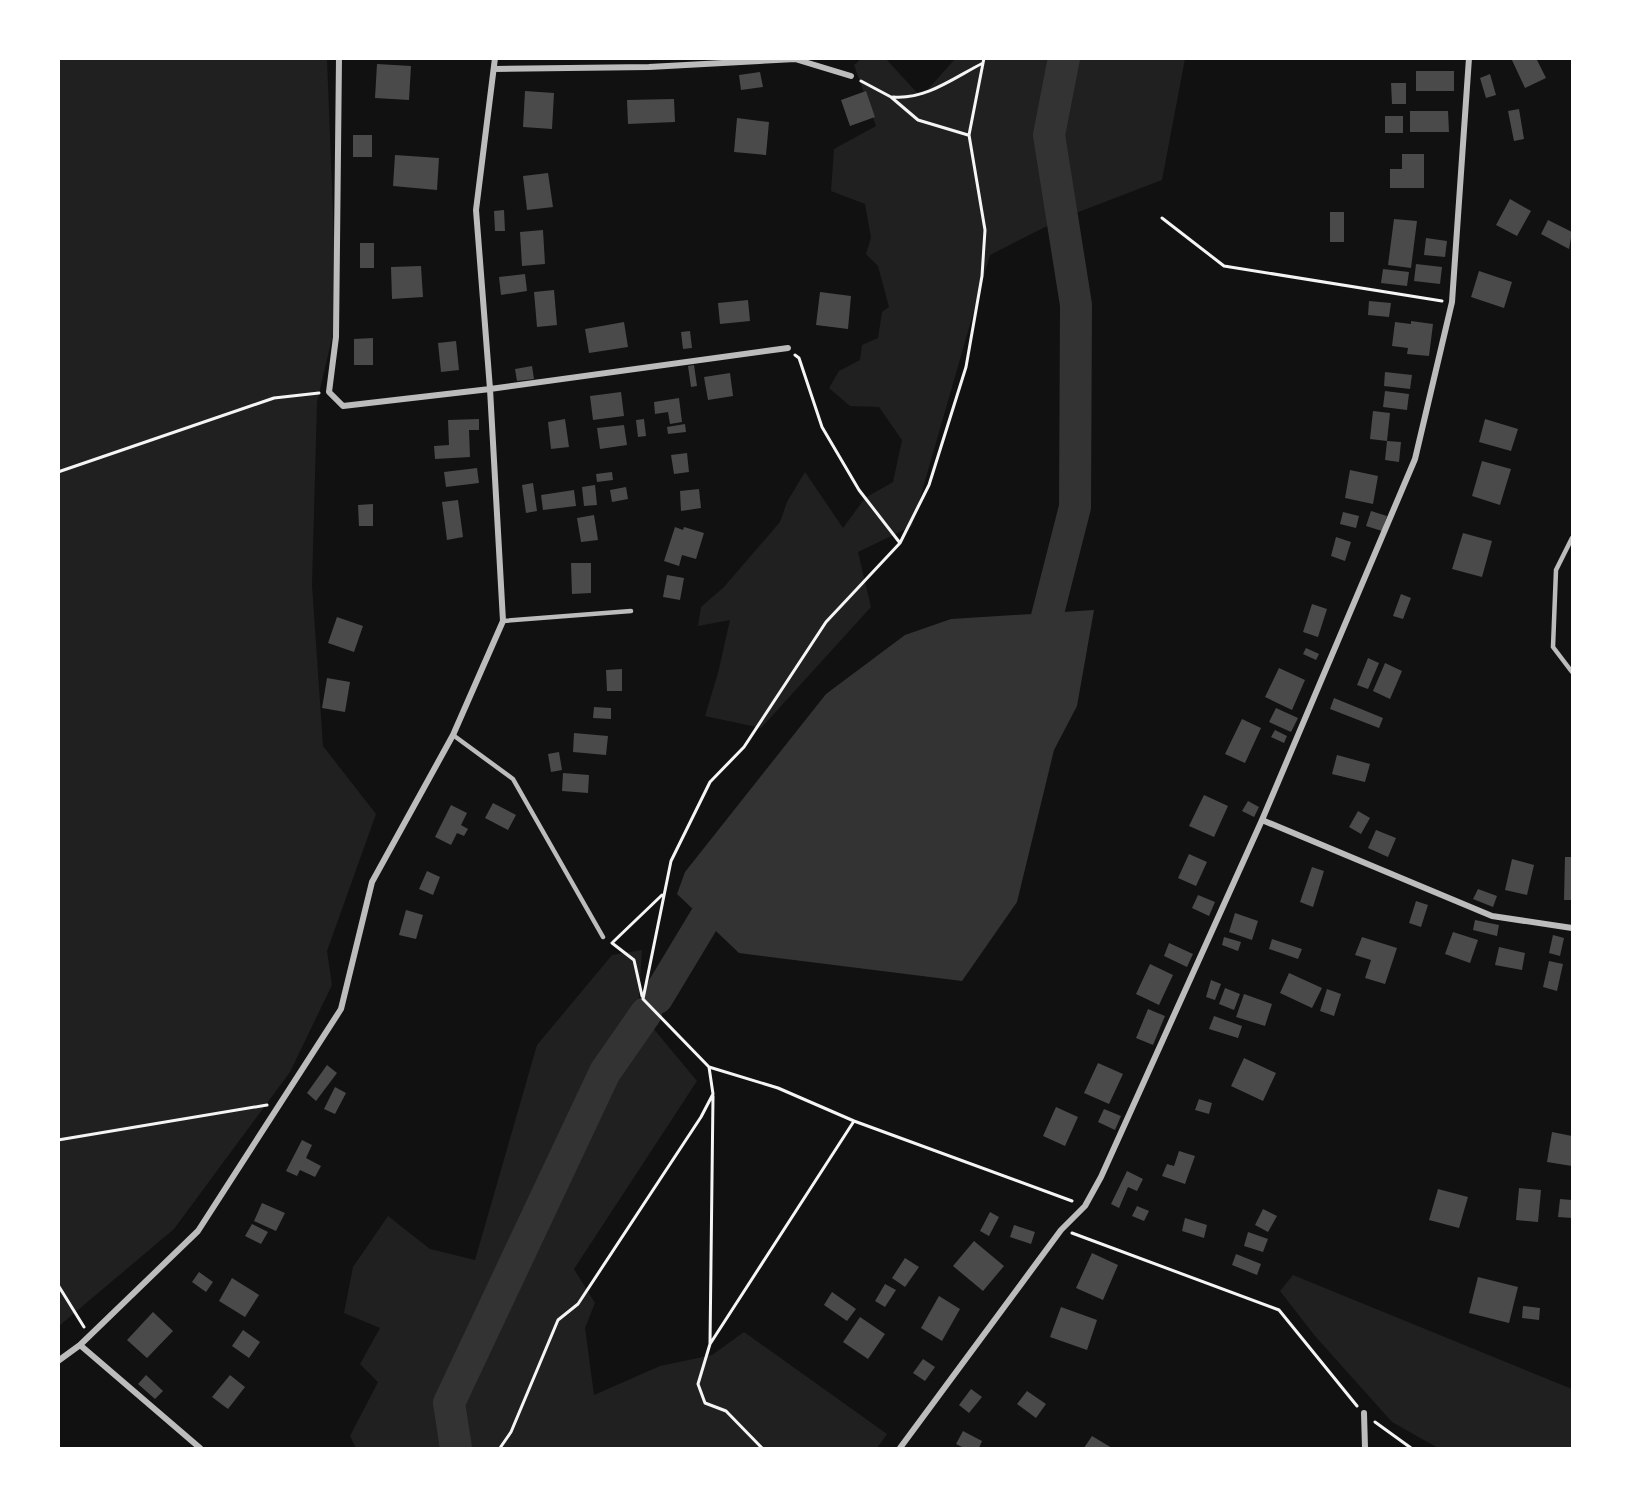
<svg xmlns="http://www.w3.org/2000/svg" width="1631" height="1507" font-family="'PT Sans',sans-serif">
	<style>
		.green { fill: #202020 }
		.water { fill: #333 }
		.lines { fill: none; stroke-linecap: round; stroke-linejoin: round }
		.river { stroke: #333; stroke-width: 32 }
		.building { fill: #4a4a4a }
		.path { stroke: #f5f5f5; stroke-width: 3 }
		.service { stroke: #bcbcbc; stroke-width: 4.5 }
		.minor { stroke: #bcbcbc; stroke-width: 6 }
	</style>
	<rect width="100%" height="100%" fill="#111"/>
	<path class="green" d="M59,59H327L337,317L317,402L312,585L323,746L376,814L327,951L332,985L290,1072L174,1229L59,1326Z
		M861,59H886L921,97L955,59H1185L1162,180L1063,218L990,255L912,526L858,552L871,607L761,728L705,716L718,673L730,620L698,626L701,607L724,587L780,522L787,502L805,472L843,528L865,498L893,482L902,440L879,407L850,406L829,388L839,371L860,360L862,345L878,338L882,312L889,307L878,266L866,254L871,238L865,204L831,191L834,149L876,126L854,65Z
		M642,950L638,1010L697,1081L574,1269L595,1303L585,1328L594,1395L660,1366L712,1355L744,1332L887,1434L877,1448H356L350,1436L378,1382L360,1364L380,1328L344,1313L353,1267L388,1216L430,1249L475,1260L537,1045L612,955Z
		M1293,1275L1572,1389V1448H1438L1392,1422L1315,1336L1280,1291Z"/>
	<path class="water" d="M1094,610L1077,706L1054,750L1017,902L962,981L739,953L677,894L685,872L826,694L905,635L951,619Z"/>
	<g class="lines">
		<path class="river" d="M1033,651L1040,644L1075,507L1076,305L1049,135L1064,58
			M657,998L710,910L740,905
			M456,1448L449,1403L605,1072L646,1013"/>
	</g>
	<path class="building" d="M1511,58H1536L1546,78L1525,88Z
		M377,64L411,66L409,100L375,98Z
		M1416,71H1454V91H1416Z
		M760,72L763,87L741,90L739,75Z
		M1490,74L1496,95L1486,98L1480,78Z
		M1391,83H1406V104H1392Z
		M525,91L554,93L552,129L523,127Z
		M866,91L875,117L850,126L841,100Z
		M674,99L675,122L628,124L627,100Z
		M1519,109L1524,139L1514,141L1508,111Z
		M1410,111H1448L1449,132H1410Z
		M1385,116H1403V133H1385Z
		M737,118L769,122L766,155L734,152Z
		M353,135H372V157H353Z
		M1402,154H1424V188H1390V169H1402Z
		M395,155L439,158L437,190L393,186Z
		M548,173L553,207L527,210L523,176Z
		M1510,199L1531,211L1517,236L1496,225Z
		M504,210L505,231H495L494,211Z
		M1330,212H1344V242H1330Z
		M1394,219L1417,221L1411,268L1388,265Z
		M1548,220L1572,232L1569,249L1541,234Z
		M543,230L545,264L522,266L520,232Z
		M1426,238L1447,241L1445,257L1424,255Z
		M360,243H374V268H360Z
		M1416,264L1442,267L1440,284L1414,281Z
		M421,266L423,297L392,299L391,267Z
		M1383,269L1409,272L1407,286L1381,283Z
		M1479,271L1512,282L1504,308L1471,297Z
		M525,274L527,291L501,295L499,277Z
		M554,290L557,325L537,327L534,292Z
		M820,292L851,296L848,329L816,325Z
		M748,300L750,321L720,324L718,303Z
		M1369,301L1391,303L1389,317L1368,315Z
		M1411,321L1433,324L1429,356L1407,354L1408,348L1392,346L1395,322L1411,324Z
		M624,322L628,347L589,353L585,329Z
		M690,331L692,348L683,349L681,332Z
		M373,338V365H354V339Z
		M456,341L459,370L441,372L438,343Z
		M694,365L697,386L691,387L688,366Z
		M532,366L534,379L517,381L515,369Z
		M1385,372L1412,375L1410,389L1384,386Z
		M730,373L733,396L708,400L704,377Z
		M1385,391L1409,394L1407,410L1383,407Z
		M621,392L624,416L593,420L590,396Z
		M679,398L682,422L670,424L668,412L655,414L654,402Z
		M1373,411L1390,413L1387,441L1370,439Z
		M479,419V430H469L470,457L435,459L434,446L449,445L448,420Z
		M565,419L569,447L551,449L548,422Z
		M644,419L646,436L638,437L636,420Z
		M1485,419L1518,429L1511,451L1479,442Z
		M685,424L686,432L668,434L667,427Z
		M624,425L627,445L600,449L597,428Z
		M1387,441L1401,442L1399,462L1385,460Z
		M687,453L689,472L674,474L671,455Z
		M1482,461L1511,469L1500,505L1472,496Z
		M477,468L479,483L446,487L444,472Z
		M1350,470L1378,476L1373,504L1345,498Z
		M612,472L613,480L597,482L596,474Z
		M533,483L537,511L526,513L522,485Z
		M595,485L597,505L584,506L582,487Z
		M626,487L628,499L612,502L610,490Z
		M699,489L701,508L681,511L680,491Z
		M574,490L576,506L543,510L541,495Z
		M458,500L463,537L447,540L442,502Z
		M373,504V526H359L358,505Z
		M1371,511L1387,516L1382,531L1366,526Z
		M1343,512L1359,516L1356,528L1340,524Z
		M594,515L598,540L581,542L577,518Z
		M675,527L683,530L684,527L704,533L696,559L682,555L679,566L664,561Z
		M1463,533L1492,541L1482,577L1452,569Z
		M1336,537L1351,542L1345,561L1331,556Z
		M571,563H591V593L572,594Z
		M667,575L684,578L680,600L663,597Z
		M1401,594L1411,598L1403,619L1393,616Z
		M1312,604L1327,609L1318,637L1303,632Z
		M337,617L363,626L354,652L328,643Z
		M1306,648L1319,654L1316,660L1303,654Z
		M1368,658L1379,663L1368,689L1357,685Z
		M1385,663L1402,671L1390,699L1373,691Z
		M1279,668L1305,680L1292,710L1265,697Z
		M622,669V691H607L606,670Z
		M327,678L350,682L345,712L322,708Z
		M1334,698L1383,718L1379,728L1330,709Z
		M594,707L611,708V719L593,718Z
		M1276,708L1298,718L1291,732L1269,722Z
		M1242,719L1261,728L1245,763L1225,754Z
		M1275,730L1287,736L1284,743L1271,737Z
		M574,733L608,736L606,755L573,752Z
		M559,752L562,770L551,772L548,754Z
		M1337,755L1370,764L1365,782L1332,774Z
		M563,773L589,775L588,793L562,791Z
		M1204,795L1228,806L1214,837L1189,826Z
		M1248,801L1259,807L1254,817L1242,811Z
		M493,803L516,815L508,830L485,818Z
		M451,805L467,813L461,825L468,829L464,836L457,833L451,845L435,837Z
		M1358,811L1370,818L1361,834L1349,827Z
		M1376,830L1396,838L1388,857L1368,848Z
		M1189,854L1207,862L1196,886L1178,878Z
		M1565,857H1572V900H1564Z
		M1512,859L1534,865L1527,895L1505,890Z
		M1312,867L1324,871L1313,907L1300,902Z
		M427,871L440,877L433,895L419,889Z
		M1478,889L1497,896L1493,907L1473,899Z
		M1198,895L1215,902L1209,916L1192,908Z
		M1416,901L1428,905L1421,927L1409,923Z
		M406,910L423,915L416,939L399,935Z
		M1235,913L1258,921L1252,940L1229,932Z
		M1475,920L1499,925L1497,936L1473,930Z
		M1453,932L1478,940L1470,963L1445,954Z
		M1553,935L1564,938L1560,956L1549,953Z
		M1224,937L1241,942L1238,951L1222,945Z
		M1362,937L1397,948L1385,984L1365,978L1371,960L1355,955Z
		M1272,939L1302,949L1298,959L1269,949Z
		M1169,943L1193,954L1187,967L1164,956Z
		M1499,947L1525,953L1522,970L1495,965Z
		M1549,961L1563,964L1557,991L1543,987Z
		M1150,964L1173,975L1159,1005L1136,994Z
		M1289,973L1322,988L1312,1008L1280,993Z
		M1211,980L1221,984L1215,1000L1206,997Z
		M1225,988L1240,994L1234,1010L1219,1004Z
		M1327,989L1341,994L1334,1016L1320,1011Z
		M1244,994L1272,1004L1265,1026L1236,1017Z
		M1148,1009L1165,1016L1153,1045L1136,1038Z
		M1214,1016L1242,1026L1238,1038L1209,1029Z
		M1244,1058L1276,1073L1263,1101L1231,1086Z
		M1098,1063L1123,1074L1109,1104L1084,1093Z
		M327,1065L337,1073L316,1101L307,1093Z
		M335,1087L346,1093L335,1114L324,1109Z
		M1199,1099L1212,1103L1209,1114L1195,1110Z
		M1056,1107L1078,1117L1065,1146L1043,1136Z
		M1104,1109L1121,1116L1115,1130L1098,1122Z
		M1552,1132L1572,1136V1166L1547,1162Z
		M302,1140L312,1145L306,1158L321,1166L315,1177L300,1170L297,1176L286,1171Z
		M1179,1151L1195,1156L1185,1184L1162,1176L1167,1164L1174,1166Z
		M1127,1171L1143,1179L1137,1191L1128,1187L1119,1208L1111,1204Z
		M1519,1188L1541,1190L1538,1222L1516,1220Z
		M1438,1189L1468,1197L1459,1228L1429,1220Z
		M1560,1199L1572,1200V1218L1558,1217Z
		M262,1203L285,1213L276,1231L254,1221Z
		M1137,1206L1149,1211L1144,1221L1132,1216Z
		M1263,1209L1277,1216L1268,1232L1255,1225Z
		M990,1212L999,1217L989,1236L980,1231Z
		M1185,1218L1207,1225L1204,1238L1182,1231Z
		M252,1224L268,1232L261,1244L245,1236Z
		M1014,1225L1035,1232L1031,1244L1010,1237Z
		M1248,1232L1268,1239L1263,1252L1244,1246Z
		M974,1241L1004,1266L983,1291L953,1266Z
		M1092,1253L1118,1265L1103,1300L1076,1288Z
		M1236,1254L1261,1264L1257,1275L1232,1265Z
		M905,1258L919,1267L905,1287L892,1278Z
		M199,1272L213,1282L206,1292L192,1282Z
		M1478,1277L1518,1287L1509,1323L1469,1313Z
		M232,1278L259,1295L245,1317L219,1301Z
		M885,1284L896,1290L885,1307L875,1301Z
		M832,1292L856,1309L847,1321L824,1305Z
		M939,1296L960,1309L942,1341L921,1328Z
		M1523,1306L1540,1308L1539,1320L1522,1318Z
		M1061,1307L1097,1320L1087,1350L1050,1337Z
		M153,1312L173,1331L147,1358L127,1340Z
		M860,1317L885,1334L868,1359L843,1342Z
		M243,1330L260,1342L249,1358L232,1346Z
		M923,1359L935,1367L925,1381L913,1373Z
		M146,1375L163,1391L155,1399L138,1384Z
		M230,1375L245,1387L228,1409L212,1397Z
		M971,1389L982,1397L969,1413L959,1405Z
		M1027,1391L1046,1404L1036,1418L1017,1404Z
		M963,1431L982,1441L979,1448H964L956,1444Z
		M1092,1436L1112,1448H1084Z"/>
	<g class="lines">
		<path class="path" d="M861,81L891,97L918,120L968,135
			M893,97C926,100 955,77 983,63
			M1162,218L1224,266L1442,301
			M795,355L799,358L822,427L859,490L900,543
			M58,472L274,398L319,393
			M613,942L662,895
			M612,943L634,960L642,996
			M713,1096L710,1344L698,1384L705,1403L726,1411L762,1448
			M854,1121L778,1088L709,1067L643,999L671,861L710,782L744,747L826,622L900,543L929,485L966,367L982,276L985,230L969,135L984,58
			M58,1140L267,1105
			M1072,1233L1279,1310L1357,1406
			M58,1285L84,1327
			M710,1344L854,1121L1072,1201
			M1375,1422L1411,1448
			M500,1448L511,1432L558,1320L578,1304L701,1117L713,1094L709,1067"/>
		<path class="service" d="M1572,538L1556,570L1553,647L1572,672
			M503,621L631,611
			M453,735L513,779L603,937"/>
		<path class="minor" d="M339,58L336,337L329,392L343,406L490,389L788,348
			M494,69L649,67L795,59L851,76
			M1262,820L1492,916L1572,928
			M80,1345L200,1448
			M58,1361L80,1345L198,1231L341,1009L372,882L453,735L503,621L490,389L476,210L495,58
			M1364,1413L1365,1448
			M900,1448L1061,1230L1085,1206L1101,1177L1262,820L1415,459L1452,302L1469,58"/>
	</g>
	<rect width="1631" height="1507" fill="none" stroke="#ffffff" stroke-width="120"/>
</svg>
